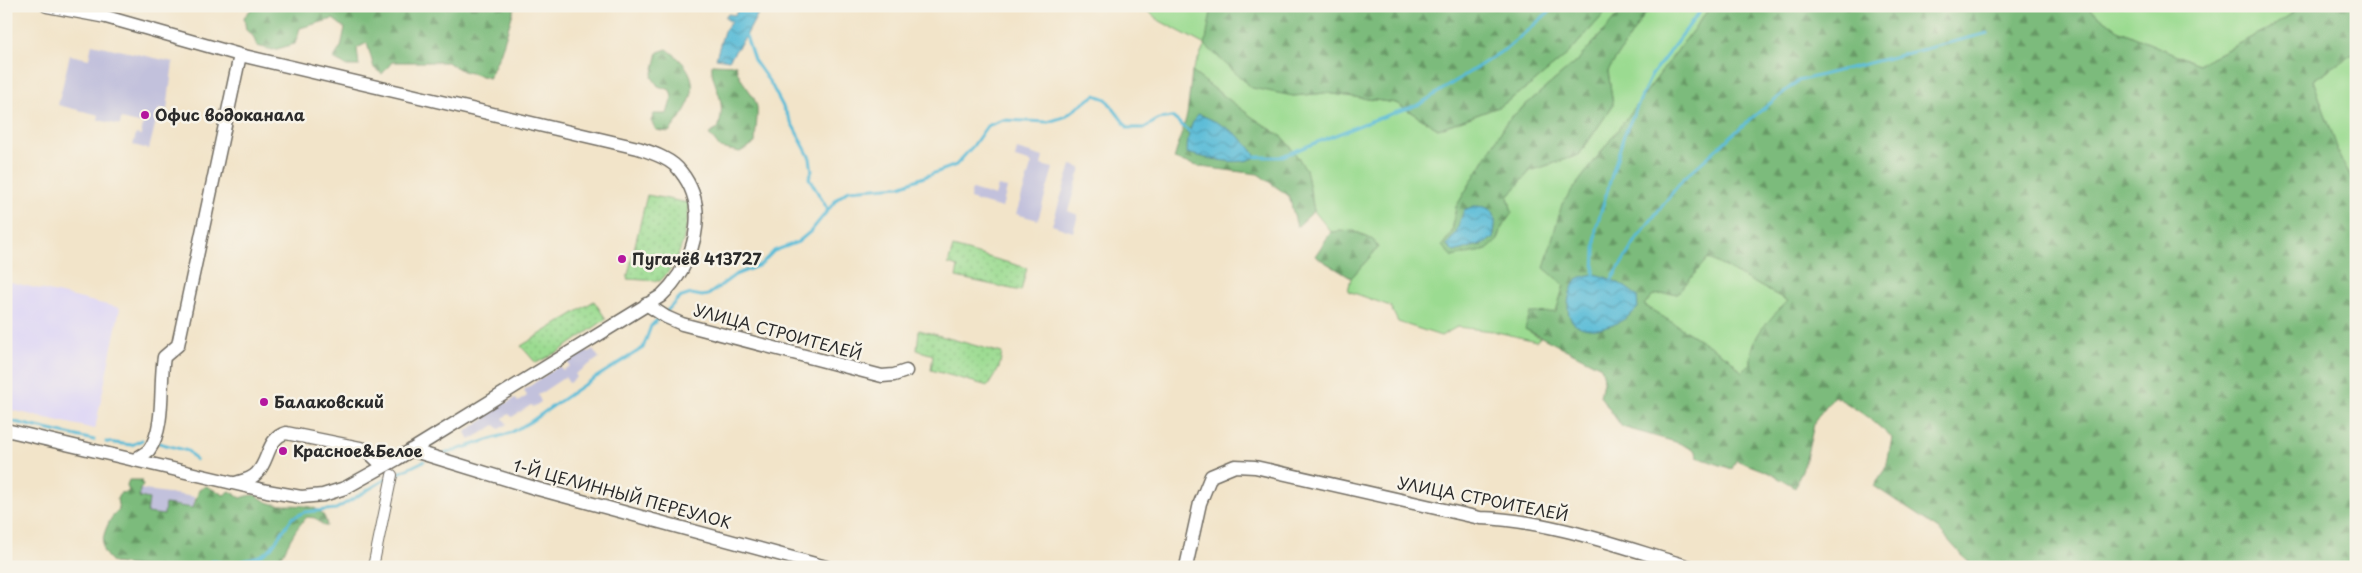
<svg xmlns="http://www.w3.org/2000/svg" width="2362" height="573" font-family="'Playpen Sans',sans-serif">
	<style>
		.built { fill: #ddd5f6 }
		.industrial { fill: #c2c1dc }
		.grass { fill: #9bdb91; stroke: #63835e }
		.forest { fill: url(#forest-firs); stroke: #547353; fill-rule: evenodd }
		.park { fill: url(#park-dots); stroke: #63835e }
		.water { fill: url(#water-waves); stroke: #427381 }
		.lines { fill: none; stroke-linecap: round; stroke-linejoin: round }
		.stream { stroke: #58bbd7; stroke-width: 3 }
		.pedestrian-casing { stroke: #716c62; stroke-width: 12 }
		.minor-casing { stroke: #716c62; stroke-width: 15 }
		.pedestrian { stroke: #fff; stroke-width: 10 }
		.minor { stroke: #fff; stroke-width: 12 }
		.poi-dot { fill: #b5179e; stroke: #f7f3e8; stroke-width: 2 }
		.labels { text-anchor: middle; stroke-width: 5; stroke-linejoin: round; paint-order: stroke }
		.poi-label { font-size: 16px; font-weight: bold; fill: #2b2b2b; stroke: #f7f3e8; text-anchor: start }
		.street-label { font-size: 16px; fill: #2b2b2b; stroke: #f7f3e8 }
	</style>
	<defs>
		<pattern id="forest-firs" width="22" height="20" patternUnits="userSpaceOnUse" patternTransform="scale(1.25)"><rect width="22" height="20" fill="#7cbb7b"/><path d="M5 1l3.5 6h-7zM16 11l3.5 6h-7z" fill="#669865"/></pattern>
		<pattern id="park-dots" width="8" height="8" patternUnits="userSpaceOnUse" patternTransform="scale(1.25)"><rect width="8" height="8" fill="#9bdb91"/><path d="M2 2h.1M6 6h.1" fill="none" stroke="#86bc7d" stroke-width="1.8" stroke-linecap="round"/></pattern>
		<pattern id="water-waves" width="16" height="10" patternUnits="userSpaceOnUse" patternTransform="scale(1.25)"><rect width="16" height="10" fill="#58bbd7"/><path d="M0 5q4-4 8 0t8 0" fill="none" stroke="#4998af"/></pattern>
	</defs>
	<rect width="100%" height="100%" fill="#f7f3e8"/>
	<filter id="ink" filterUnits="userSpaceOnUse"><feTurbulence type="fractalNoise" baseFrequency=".02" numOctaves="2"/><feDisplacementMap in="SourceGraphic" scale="10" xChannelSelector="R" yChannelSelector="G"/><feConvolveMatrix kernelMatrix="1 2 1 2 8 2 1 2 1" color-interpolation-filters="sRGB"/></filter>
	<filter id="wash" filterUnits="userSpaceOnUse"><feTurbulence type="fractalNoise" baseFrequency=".0096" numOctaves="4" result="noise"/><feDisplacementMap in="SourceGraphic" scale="20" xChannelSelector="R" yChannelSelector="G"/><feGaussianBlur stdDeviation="1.12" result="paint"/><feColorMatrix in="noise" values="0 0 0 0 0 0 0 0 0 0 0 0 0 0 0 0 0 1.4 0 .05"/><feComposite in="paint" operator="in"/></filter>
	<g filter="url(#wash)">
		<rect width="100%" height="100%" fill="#f2e4c9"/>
		<path class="built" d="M6,281L120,308L95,429L6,409Z"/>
		<path class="industrial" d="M92,44L173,62L167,110L159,109L149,149L133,145L136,134L141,135L143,124L121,119L120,125L98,120L99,115L58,105L70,55L89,59Z
			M1017,149L1043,157L1041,165L1053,168L1038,220L1016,214L1032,163L1015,158Z
			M1071,165L1081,168L1068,211L1078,215L1073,232L1052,225Z
			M998,186L1007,188L1002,208L970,199L972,189L995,196Z
			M593,349L599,358L575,374L577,377L569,383L565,377L538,395L541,402L533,407L531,405L512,417L509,414L503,418L507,424L499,429L495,425L470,440L465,432L485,419L483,416L504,402L505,404L515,398L518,402L527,396L524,390L559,366L563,370L570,366L567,362L585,350L587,353Z
			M140,489L195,497L193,508L164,515L147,513L139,497Z"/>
		<path class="grass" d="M1141,6H1215L1211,12L1293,96L1326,93L1396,103L1438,129L1501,106L1533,83L1569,53L1611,6H1626L1578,60L1508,120L1456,207L1452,232L1442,246L1498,240L1502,227L1512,213L1508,197L1530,171L1579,155L1613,105L1608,71L1650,6H1711L1562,204L1564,285L1556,312L1525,329L1540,338L1536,341L1493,331L1457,327L1441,336L1398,322L1390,306L1348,291L1351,278L1378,248C1366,230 1350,230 1331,232L1314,211L1306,169L1284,138L1252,117L1192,72L1205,45L1160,21Z
			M2086,6H2303L2272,27L2198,64L2118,30Z
			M2356,52V185L2341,159L2313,80Z
			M1708,258L1788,301C1769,320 1750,335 1751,364L1742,372L1729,358L1644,305L1653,295L1678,292Z"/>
		<path class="forest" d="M254,6H515L501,52L489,78L463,71L447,62H392L382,74L374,68L367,43L357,48L359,66H347L333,59L341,47L345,28L333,19L300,28L295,44L273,50L257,46L253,36L246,30L244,17Z
			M1215,6H1611L1569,53L1533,83L1501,106L1438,129L1396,103L1326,93L1293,96L1252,88L1205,45L1211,12Z
			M1626,6H1650L1608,71L1613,105L1579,155L1530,171L1508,197L1512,212L1502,227L1498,240L1487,250L1452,257L1442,246L1452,232L1456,207L1508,120L1578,60Z
			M1711,6H2086L2118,30L2198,64L2272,27L2303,6H2356V52L2313,80L2341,159L2356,185V567H1973L1937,528L1874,486L1886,469L1892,438C1874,421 1856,408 1834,396L1815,420L1805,463L1795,487L1767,472L1736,460L1732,469L1697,457L1696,451L1679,443L1622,427L1600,396L1604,377L1601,367L1525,329L1530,313L1556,312L1564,285L1544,268L1562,204ZM1708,258L1788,301C1769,320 1750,335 1751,364L1742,372L1729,358L1644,305L1653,295L1678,293Z
			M667,49C706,77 695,101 669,132L656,130L651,121L654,114H667L672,97L670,90L658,86L652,77L658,52Z
			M712,64L736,65C738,82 754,91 757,107C758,118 755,132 755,143L740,152L720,148L709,134L718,129C722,116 723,105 718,92C715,81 711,76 712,64Z
			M1192,72L1252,117L1284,138L1306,169L1314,211L1297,227L1289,196L1258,174L1201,167L1174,159L1187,115Z
			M1352,230L1373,240L1378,248L1351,278L1315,256L1331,232Z
			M129,480H142L143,486L140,489L139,497L149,499L147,513L164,515L165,504L193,508L199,490L206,486L224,495L230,491L241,498C260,491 256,498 270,503C288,509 324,497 327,526H324L315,518L307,517C292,531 286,550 276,567H151L113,563C109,559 105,555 103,550C100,539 110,515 119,510L117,499L120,493L129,492L127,485Z"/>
		<path class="park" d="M647,195L689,203C687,233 681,260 660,281L627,279Z
			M953,247L1027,268L1021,291L956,277L958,267L948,264Z
			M594,301L606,319L560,351L536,363L521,346Z
			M919,330L1002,353L999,368L988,386L931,370L933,355L917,350Z"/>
		<path class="water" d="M740,6H762L746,36L729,60L716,58L724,31L731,22L725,18L728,14L735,15Z
			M1198,114C1220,122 1245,136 1256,157C1239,167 1206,158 1187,153C1187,139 1190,124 1198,114Z
			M1474,206C1498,206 1497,219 1493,238L1485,243L1454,252L1447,245L1456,233L1464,210Z
			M1594,274C1611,278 1623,284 1637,296L1638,308C1624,323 1594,337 1575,324C1563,315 1568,287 1579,278C1583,276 1589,275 1594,274Z"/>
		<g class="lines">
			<path class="stream" d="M746,36L754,60L771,84L810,158L812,171L809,178L828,210
				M1256,157H1280L1368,122L1420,104L1507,48L1556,6
				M1594,274L1596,228L1624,135L1651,76L1704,6
				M1612,279L1638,237L1683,179L1748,121L1798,81L1988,33
				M666,312L679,298L691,294L702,296L708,295L735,275L760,265L774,251L798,242L811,231L837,199L849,190L900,186L956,165L973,146L987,126L1003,120L1048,122L1064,117L1095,95L1106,99L1128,128H1144L1159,119L1172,117L1190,132
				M6,420L94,440
				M106,442L132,445L142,440
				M159,443L188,451L196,460
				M444,454L510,433L530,422L582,386L643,348L651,326L659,318
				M399,473L424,461
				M200,567L213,561L231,565L262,555L271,548L292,518L305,512L336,509L386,479"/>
		</g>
	</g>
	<g filter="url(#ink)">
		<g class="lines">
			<defs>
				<path id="pedestrian" d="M373,567L392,475"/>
				<path id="minor" d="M646,304L666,317L682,324L882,376L894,375L906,371
					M6,430L267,491L301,497L323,495L345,488L397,459L661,296C694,265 711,210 681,172C672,159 653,153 638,148L240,55L106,17L47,6
					M411,450L538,489L826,567
					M136,459C140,456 146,453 149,450C166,427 159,383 164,357L178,345L240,55
					M235,483C242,481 252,479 257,473C269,461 267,438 286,433L365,449L383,466
					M1186,567L1200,503L1211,476L1235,466L1255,467L1480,518C1551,520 1621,547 1690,567"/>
			</defs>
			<use href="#pedestrian" class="pedestrian-casing"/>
			<use href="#minor" class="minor-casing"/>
			<use href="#pedestrian" class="pedestrian"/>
			<use href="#minor" class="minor"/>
		</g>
	</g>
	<g class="poi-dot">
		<circle cx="145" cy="115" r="5"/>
		<circle cx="622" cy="259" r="5"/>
		<circle cx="264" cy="402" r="5"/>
		<circle cx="283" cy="451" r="5"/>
	</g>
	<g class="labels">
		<g class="poi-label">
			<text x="155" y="121">Офис водоканала</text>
			<text x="632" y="265">Пугачёв 413727</text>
			<text x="274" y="408">Балаковский</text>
			<text x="293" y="457">Красное&amp;Белое</text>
		</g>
		<g class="street-label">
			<text transform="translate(778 332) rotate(15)" y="6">УЛИЦА СТРОИТЕЛЕЙ</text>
			<text transform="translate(622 494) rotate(15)" y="6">1-Й ЦЕЛИННЫЙ ПЕРЕУЛОК</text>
			<text transform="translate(1483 499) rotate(11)" y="6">УЛИЦА СТРОИТЕЛЕЙ</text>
		</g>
	</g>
	<rect width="2362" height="573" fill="none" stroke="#f7f3e8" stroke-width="25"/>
</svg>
